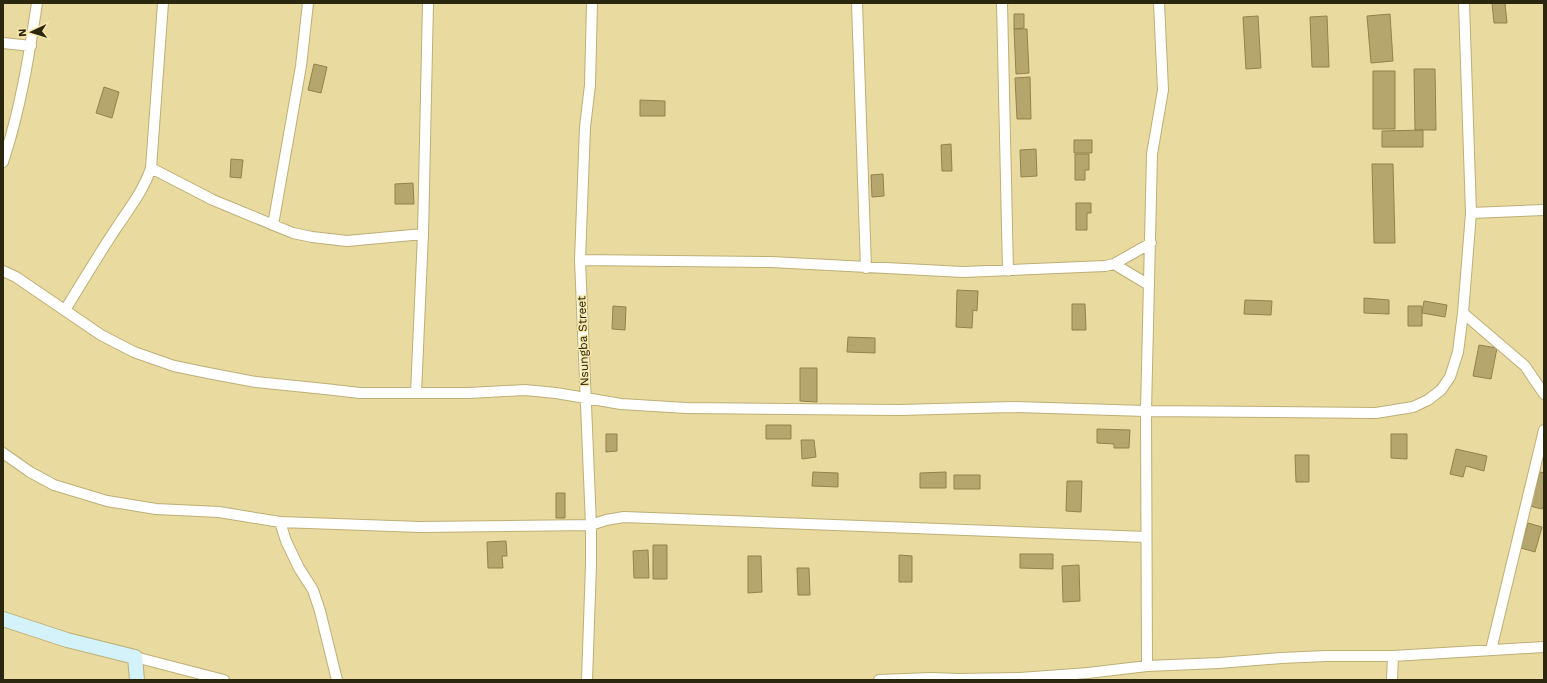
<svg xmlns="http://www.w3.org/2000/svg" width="1547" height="683" font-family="'Work Sans',sans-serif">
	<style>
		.building { fill: #b5a66e; stroke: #91834b }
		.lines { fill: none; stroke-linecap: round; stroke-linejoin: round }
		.street-casing { stroke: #bdaf76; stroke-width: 12 }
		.secondary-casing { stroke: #bdaf76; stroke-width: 16 }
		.street { stroke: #fff; stroke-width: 10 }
		.secondary { stroke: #d4f2f9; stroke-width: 14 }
		.labels { text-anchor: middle; stroke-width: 3; stroke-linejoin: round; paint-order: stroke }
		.street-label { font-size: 12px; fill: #2b260e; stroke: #f6e7ac }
	</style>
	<rect width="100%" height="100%" fill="#e9da9f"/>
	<path class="building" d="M1492,3H1505L1507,23H1494Z
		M1014,14H1024V28L1014,29Z
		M1390,14L1393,61L1371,63L1367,16Z
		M1258,16L1261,68L1246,69L1243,17Z
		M1327,16L1329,67H1312L1310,17Z
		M1014,29H1027L1029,73L1016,74Z
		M314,64L327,67L321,93L308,90Z
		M1414,69H1435L1436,130H1415Z
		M1373,71H1395V129H1373Z
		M1030,77L1031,119H1017L1015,78Z
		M104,87L119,92L112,118L96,113Z
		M640,100L665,101V116H640Z
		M1423,130V147H1382V131Z
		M1074,140H1092V153H1074Z
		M951,144L952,171H942L941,145Z
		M1036,149L1037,176L1021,177L1020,150Z
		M1075,154H1089V170H1085V180H1075Z
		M231,159L243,160L241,178L230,177Z
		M1372,164H1393L1395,243H1374Z
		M883,174L884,196L872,197L871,175Z
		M413,183L414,204H395V184Z
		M1076,203H1091V213H1087V230H1076Z
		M957,290L978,291L977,311L973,310L972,328L956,327Z
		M1364,298L1389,300V314L1364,313Z
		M1245,300L1272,301L1271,315L1244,314Z
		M1424,301L1447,305L1445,317L1422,313Z
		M1072,304H1085L1086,330H1072Z
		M613,306L626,307L625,330L612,329Z
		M1408,306H1422V326H1408Z
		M848,337L875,338V353L847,352Z
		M1479,345L1497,348L1491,379L1473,376Z
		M800,368H817V402L800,401Z
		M766,425H791V439H766Z
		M1097,429L1130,430L1129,448H1114V444L1097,443Z
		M606,434H617V451L606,452Z
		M1391,434H1407V459L1391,458Z
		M801,440H814L816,457L802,459Z
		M1456,449L1487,456L1484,471L1466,466L1463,477L1450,474Z
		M1295,455H1309V482H1296Z
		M813,472L838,473V487L812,486Z
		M946,472V488H920V473Z
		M1540,472L1544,473V504L1542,509L1530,506Z
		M954,475H980V489H954Z
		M1067,481H1082L1081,512L1066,511Z
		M556,493H565V518H556Z
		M1528,523L1542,527L1535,552L1521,548Z
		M506,541L507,556H502L503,568H488L487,542Z
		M653,545H667V579H653Z
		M648,550L649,578H634L633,551Z
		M1020,554H1053V569L1020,568Z
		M899,555L912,556V582H899Z
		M748,556H761L762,592L748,593Z
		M1079,565L1080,601L1063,602L1062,566Z
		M797,568H809L810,595H798Z"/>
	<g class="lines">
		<defs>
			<path id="street" d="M857,3L866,268
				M1002,3L1008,271
				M3,43L31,46
				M3,162C20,111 29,56 37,3
				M151,168L213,200L293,233L312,237L347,241L423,234
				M1471,213L1544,210
				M273,225L301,66L308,3
				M580,260L771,262L963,272L1105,266L1114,264L1151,243
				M1114,264L1149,285
				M3,271L16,277L101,335L134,352L174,366L208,373L256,382L325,389L360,393H469L525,390L556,393L621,404L686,408L899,410L1012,407L1146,411L1376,413L1413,407L1428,400L1441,390L1450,377L1458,352L1463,313L1471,213L1464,3
				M65,310C83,281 100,252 119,224C131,206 144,189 151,168L163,3
				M1463,313L1525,366L1544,394
				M416,393L423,234L428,3
				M3,453L30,472L54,485L107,501L156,509L219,512L280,522L420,527L591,525L606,520L624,517L1146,537
				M280,522L286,541L299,568L313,590L320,611L337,680
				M1491,650L1544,430
				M135,657L224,680
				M1147,666L1146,411L1152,154L1163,90L1159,3
				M587,680L591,564V525L580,260L585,127L590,85L592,3
				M879,680L931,678L959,679L1020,678L1088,673L1147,666L1219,663L1281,658L1326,656H1393L1544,647
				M1392,680L1393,656"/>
			<path id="secondary" d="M3,619L67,640L135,657L137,680"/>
		</defs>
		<use href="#street" class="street-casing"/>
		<use href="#secondary" class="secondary-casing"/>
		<use href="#street" class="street"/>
		<use href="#secondary" class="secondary"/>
	</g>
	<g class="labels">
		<g class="street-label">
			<text transform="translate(583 341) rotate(-92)" y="4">Nsungba Street</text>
		</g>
	</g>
	<rect width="1547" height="683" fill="none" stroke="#2b260e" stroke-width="8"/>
	<g transform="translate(32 32) rotate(266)" stroke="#f6e7ac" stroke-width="3" paint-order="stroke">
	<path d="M0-3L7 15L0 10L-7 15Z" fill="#2b260e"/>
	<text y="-6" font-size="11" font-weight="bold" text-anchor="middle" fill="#2b260e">N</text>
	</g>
</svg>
